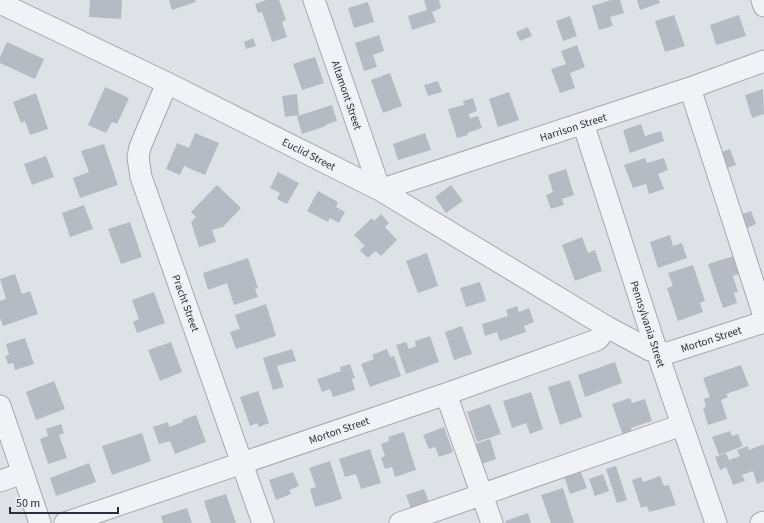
<svg xmlns="http://www.w3.org/2000/svg" width="764" height="523" font-family="'Source Sans 3',sans-serif">
	<style>
		.building { fill: #b6bbc3 }
		.lines { fill: none; stroke-linecap: round; stroke-linejoin: round }
		.minor-casing { stroke: #a4a9b0; stroke-width: 23 }
		.minor { stroke: #f1f2f5; stroke-width: 21 }
		.labels { text-anchor: middle; stroke-width: 3; stroke-linejoin: round; paint-order: stroke }
		.street-label { font-size: 11px; fill: #29303c; stroke: #edf0f4 }
	</style>
	<rect width="100%" height="100%" fill="#dee2e7"/>
	<path class="building" d="M90,0H122L121,19L89,17Z
		M169,0H195L196,2L172,10Z
		M266,0H279L286,20L282,22L287,37L272,42L262,12L258,13L255,4Z
		M424,0H439L441,8L432,12L436,22L412,30L408,16L427,10Z
		M611,0H620L624,13L610,17L613,26L599,30L592,6Z
		M637,0H659L660,3L640,10Z
		M368,2L374,22L354,28L348,8Z
		M674,15L685,46L665,52L655,21Z
		M739,15L746,36L716,45L710,25Z
		M570,16L577,36L563,41L556,21Z
		M528,27L532,36L520,41L516,32Z
		M379,35L384,51L373,55L377,67L364,71L355,43Z
		M253,38L256,46L246,49L244,42Z
		M7,42L44,59L35,79L0,63V57Z
		M577,45L585,67L570,73L575,88L560,93L551,69L566,64L561,51Z
		M315,57L324,83L302,90L293,64Z
		M390,73L402,106L383,113L371,80Z
		M438,81L442,92L428,96L424,85Z
		M105,87L129,98L117,124L112,122L106,133L88,125Z
		M763,89L764,114L752,118L745,95Z
		M509,92L519,120L498,127L489,99Z
		M36,93L48,129L30,135L25,121L21,123L13,102Z
		M297,94L299,115L285,117L282,96Z
		M473,98L477,111L469,114L470,118L478,116L482,128L467,133L468,135L457,138L448,109L464,105L463,101Z
		M332,105L337,121L325,125L326,126L302,134L297,116Z
		M641,124L645,136L661,131L664,141L630,153L623,130Z
		M195,133L219,143L205,175L184,166L180,175L166,169L177,143L189,148Z
		M425,133L431,150L398,160L393,144Z
		M104,144L118,185L80,198L73,178L89,172L81,151Z
		M730,149L736,165L724,169L718,153Z
		M46,156L54,177L32,185L24,164Z
		M645,158L647,163L664,158L668,170L658,174L664,189L649,194L646,184L633,188L624,165Z
		M566,169L574,195L562,199L564,205L551,209L546,195L553,192L548,175Z
		M278,172L299,183L287,204L277,199L280,193L270,188Z
		M217,185L241,208L223,227L212,230L216,242L199,247L191,222L196,217L191,212Z
		M451,185L463,201L446,213L435,197Z
		M318,191L338,202L336,207L345,212L339,223L330,218L328,222L307,211Z
		M84,205L93,229L70,237L62,213Z
		M751,211L756,224L745,229L740,215Z
		M381,214L389,223L385,227L397,240L381,256L375,251L368,258L360,250L365,246L354,235L372,218L374,221Z
		M130,222L142,257L121,264L108,229Z
		M670,235L673,246L682,243L687,258L658,268L650,242Z
		M582,237L588,253L595,250L602,271L575,281L562,245Z
		M427,253L438,286L418,293L406,261Z
		M737,255L743,273L733,276L738,292L734,293L737,303L723,308L708,264Z
		M248,258L258,288L255,289L258,297L234,305L227,283L208,290L203,273Z
		M693,265L705,301L700,303L703,312L678,321L667,288L673,286L668,273Z
		M15,274L22,294L30,291L38,314L3,326L0,318V301L6,299L0,279Z
		M480,282L486,301L466,307L460,288Z
		M154,292L165,323L137,333L133,322L139,319L132,300Z
		M266,304L276,336L236,349L230,332L240,329L235,315Z
		M517,306L519,312L529,308L534,322L524,326L526,332L500,341L497,332L485,336L482,324L508,316L506,310Z
		M462,326L472,354L454,360L445,332Z
		M430,336L439,362L406,374L396,345L406,342L409,349L416,346L415,341Z
		M25,338L34,364L15,370L13,363L8,364L5,356L9,355L6,344Z
		M171,342L182,372L160,381L148,350Z
		M292,349L296,361L277,366L284,387L273,390L263,358Z
		M387,349L390,357L394,356L401,376L370,387L361,364L374,359L372,355Z
		M615,362L622,383L585,397L578,375Z
		M350,364L355,378L352,379L355,390L333,397L330,389L322,392L317,379L341,371L340,367Z
		M741,365L749,386L726,394L728,397L721,400L727,419L708,425L703,408L706,407L704,399L710,397L703,378Z
		M570,380L582,417L560,425L548,387Z
		M54,381L65,409L36,420L26,392Z
		M258,391L269,423L259,427L257,423L250,426L240,397Z
		M531,392L543,429L530,434L526,423L512,428L503,401Z
		M630,398L632,403L645,399L652,421L631,428L634,438L625,441L612,404Z
		M490,404L501,434L477,442L467,412Z
		M196,415L206,442L175,454L170,441L159,444L153,427L168,422L169,427L183,422L182,420Z
		M61,424L64,433L59,435L67,458L48,464L40,439L48,436L46,429Z
		M444,427L453,452L439,457L435,447L429,449L423,435Z
		M730,431L732,436L738,434L743,446L719,455L712,437Z
		M404,432L416,470L395,477L392,467L385,469L381,458L385,456L381,444L389,441L388,437Z
		M142,433L151,461L112,475L102,446Z
		M490,439L496,459L482,464L475,444Z
		M764,444V481L757,484L753,471L742,475L745,481L733,485L726,467L720,470L715,457L726,453L729,460L740,456L737,450L748,446L749,450Z
		M370,449L381,483L361,489L356,474L345,477L339,459Z
		M330,461L342,499L315,507L310,489L316,487L309,468Z
		M89,463L96,482L56,496L50,478Z
		M616,466L627,500L617,503L606,469Z
		M579,467L587,488L570,494L563,473Z
		M293,472L299,486L289,490L291,494L276,500L269,480Z
		M603,474L609,491L595,496L589,479Z
		M660,476L664,486L669,485L676,505L649,512L647,506L641,508L632,480L641,477L643,482Z
		M563,488L574,523H551L541,495Z
		M424,489L429,502L411,509L406,495Z
		M226,494L236,523H211L204,501Z
		M187,508L192,523H163L161,516Z
		M528,513L531,523H506L505,521Z"/>
	<g class="lines">
		<defs>
			<path id="minor" d="M314,0L380,190L690,88L764,61
				M762,0L764,6
				M0,3L167,83L380,190L607,327L650,350L668,353L764,322
				M167,83L140,147L138,157L141,177L263,523
				M690,88L764,316
				M583,123L657,352L716,523
				M446,394L492,523
				M0,406L40,523
				M0,481L23,473
				M65,523L446,394L594,341L598,339L607,327
				M400,523L682,425
				M761,523L764,522"/>
		</defs>
		<use href="#minor" class="minor-casing"/>
		<use href="#minor" class="minor"/>
	</g>
	<g class="labels">
		<g class="street-label">
			<text transform="translate(347 95) rotate(71)" y="4">Altamont Street</text>
			<text transform="translate(573 127) rotate(-18)" y="4">Harrison Street</text>
			<text transform="translate(309 154) rotate(27)" y="4">Euclid Street</text>
			<text transform="translate(186 303) rotate(70)" y="4">Pracht Street</text>
			<text transform="translate(648 324) rotate(72)" y="4">Pennsylvania Street</text>
			<text transform="translate(711 339) rotate(-18)" y="4">Morton Street</text>
			<text transform="translate(339 430) rotate(-19)" y="4">Morton Street</text>
		</g>
	</g>
	<path d="M10 507v6h108v-6" fill="none" stroke="#29303c" stroke-width="2"/>
	<text x="16" y="507" font-size="12" fill="#29303c" stroke="#edf0f4" stroke-width="3" paint-order="stroke">50 m</text>
</svg>
